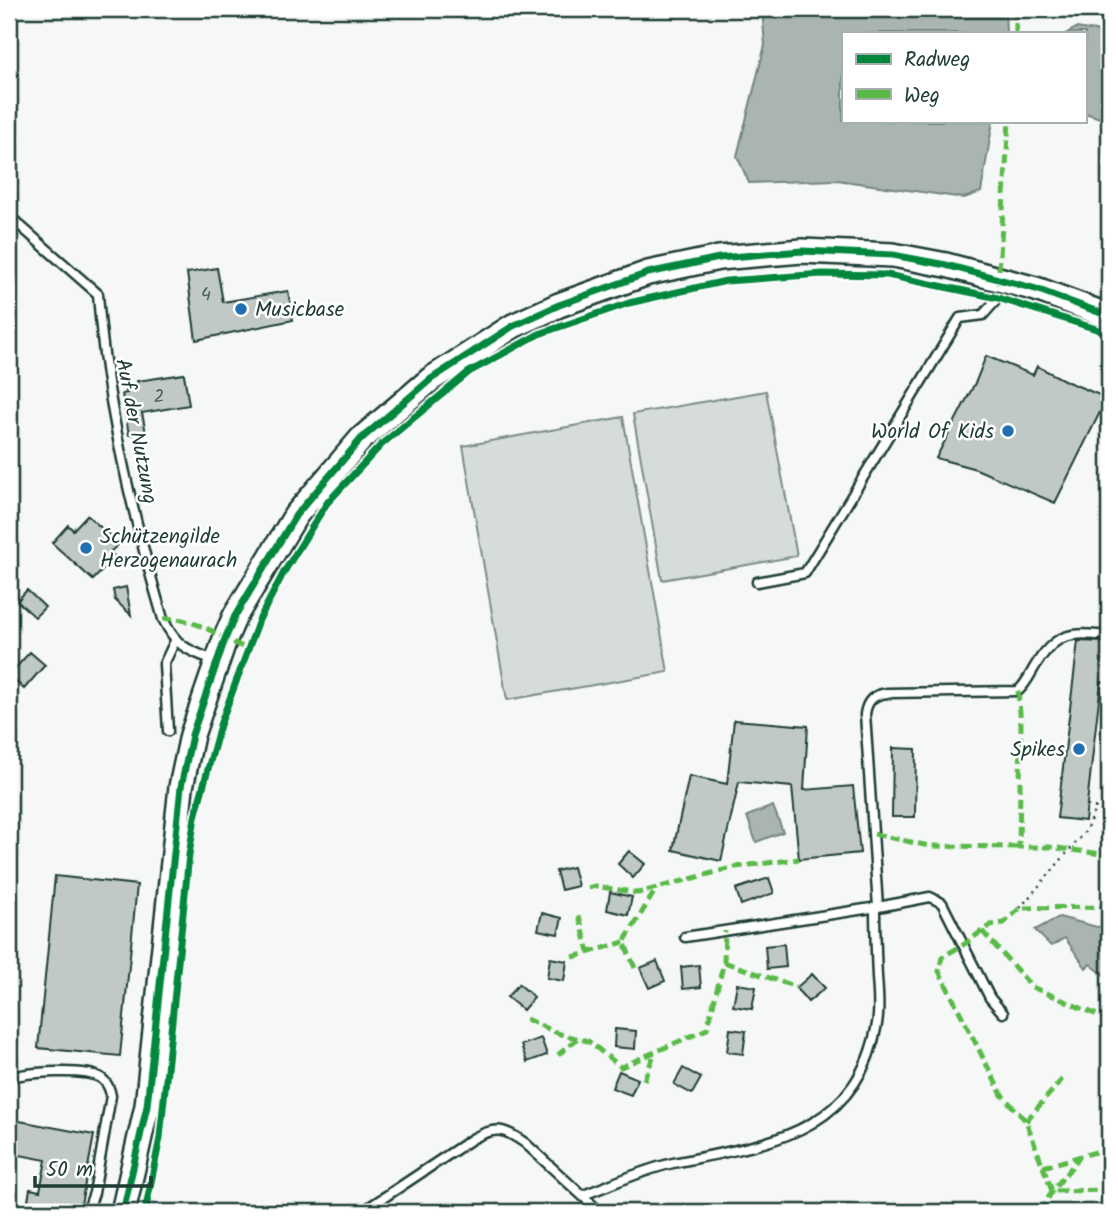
<svg xmlns="http://www.w3.org/2000/svg" width="1118" height="1221" font-family="Kalam,sans-serif">
	<style>
		.green { fill: #d6dcdb; stroke: #7a8c88; stroke-width: 2 }
		.water { fill: #aab5b1; stroke: #72857f; stroke-width: 2 }
		.building { fill: #c0c9c6; stroke: #1f3d34; stroke-width: 2 }
		.lines { fill: none; stroke-linecap: round; stroke-linejoin: round }
		.lane-casing { stroke: #1f3d34; stroke-width: 13 }
		.secondary-casing { stroke: #1f3d34; stroke-width: 28 }
		.path { stroke: #1f3d34; stroke-width: 2.5; stroke-dasharray: 2 5; stroke-linecap: butt }
		.lane { stroke: #fff; stroke-width: 8 }
		.secondary { stroke: #fff; stroke-width: 23 }
		.quiet { stroke: #58b947; stroke-width: 5; stroke-dasharray: 10 5; stroke-linecap: butt }
		.cycleway-casing { stroke: #fff; stroke-width: 11 }
		.cycleway { stroke: #00873e; stroke-width: 7 }
		.poi-dot { fill: #1f6fb2; stroke: #fff; stroke-width: 2.5 }
		.labels { text-anchor: middle; stroke-width: 5; stroke-linejoin: round; paint-order: stroke }
		.number-label { font-size: 18px; fill: #476058 }
		.poi-label { font-size: 21px; fill: #1f3d34; stroke: #fff; text-anchor: start }
		.street-label { font-size: 21px; fill: #1f3d34; stroke: #fff }
	</style>
	<rect width="100%" height="100%" fill="#f6f7f7"/>
	<filter id="ink" filterUnits="userSpaceOnUse"><feTurbulence type="fractalNoise" baseFrequency=".0143" numOctaves="2"/><feDisplacementMap in="SourceGraphic" scale="14" xChannelSelector="R" yChannelSelector="G"/><feConvolveMatrix kernelMatrix="1 2 1 2 8 2 1 2 1" color-interpolation-filters="sRGB"/></filter>
	<g filter="url(#ink)">
		<path class="green" d="M766,391L797,556L662,580L633,414Z
			M623,417L668,672L507,700L463,446Z"/>
		<path class="water" d="M762,9H1005L1006,33H843V121H993L981,192L964,198L837,180L749,183L737,156L765,45Z
			M1076,28L1109,33V121L1085,113V33H1067Z
			M773,806L783,832L756,842L747,816Z
			M1059,917L1097,927L1109,925V979L1090,964L1086,968L1065,938L1051,946L1035,930Z"/>
		<path class="building" d="M217,268L223,302L288,291L293,320L196,340L187,273Z
			M986,356L1033,375L1037,366L1068,382L1107,398L1055,503L976,469L936,458L976,381Z
			M184,374L189,405L142,413L146,433L129,435L122,394L127,393L126,390L138,388L137,381Z
			M87,515L119,544L110,552L115,557L93,580L52,543L68,525L73,530Z
			M126,587L131,615L115,600L113,590Z
			M27,590L45,607L35,617L17,601Z
			M1078,641L1105,642L1104,651L1109,652V683L1101,682L1085,821L1057,818Z
			M30,652L45,665L24,689L9,675Z
			M734,720L808,726L804,790L853,786L860,853L799,859L792,787L739,782L721,861L673,850L689,776L727,784Z
			M893,748L916,749L915,817H892Z
			M629,851L645,864L633,878L618,864Z
			M573,867L578,886L561,890L556,871Z
			M55,876L137,885L120,1056L38,1048Z
			M769,878L774,893L741,905L736,889Z
			M610,892L632,897L628,915L607,910Z
			M542,913L562,918L558,934L538,930Z
			M784,944L786,967L767,969L765,946Z
			M550,958L567,961L564,981L547,978Z
			M657,961L665,981L649,988L640,968Z
			M699,965L701,987L683,989L681,967Z
			M812,974L825,988L808,1002L796,988Z
			M519,984L534,997L523,1010L507,997Z
			M737,984L756,987L752,1009L733,1006Z
			M615,1029L636,1031L635,1049L614,1047Z
			M730,1029L746,1031L743,1054L727,1052Z
			M541,1038L547,1055L527,1062L521,1045Z
			M683,1068L701,1078L692,1094L674,1084Z
			M619,1071L638,1079L631,1095L612,1088Z
			M9,1119L94,1135L80,1210L53,1205L51,1212H26L30,1189L40,1191L46,1160L9,1153Z"/>
		<g class="lines">
			<defs>
				<path id="lane" d="M9,216L98,294C106,405 132,513 163,619C177,648 188,650 216,661
					M757,582L805,573L960,318L983,315L998,298
					M168,731L164,664L175,641
					M878,907L930,897L942,903L990,998L1003,1013
					M685,937L878,907L865,714C867,700 874,694 888,693L1018,691C1025,685 1029,677 1034,668C1055,632 1070,632 1109,636
					M9,1078C26,1072 86,1068 101,1078C108,1083 110,1089 111,1096L94,1193L87,1212
					M583,1195C613,1184 642,1170 673,1163C765,1144 857,1136 877,1024C880,1008 878,993 877,977C876,953 875,930 875,907
					M9,1196V1212
					M362,1212L472,1139C495,1126 504,1128 525,1143L600,1212"/>
				<path id="secondary" d="M123,1212L147,1106L181,787L192,735L225,639L235,616L296,515L361,439L431,379L513,326L559,305L648,273L719,258L802,251L893,255L946,265L1036,289L1109,316"/>
			</defs>
			<use href="#lane" class="lane-casing"/>
			<use href="#secondary" class="secondary-casing"/>
			<path class="path" d="M1100,692L1109,694
				M1087,806L1103,809L1109,819
				M1020,908L1085,832L1096,807"/>
			<use href="#lane" class="lane"/>
			<use href="#secondary" class="secondary"/>
			<path class="quiet" d="M1016,33V9
				M998,285L1009,121
				M163,619C194,616 220,637 247,649
				M1018,691L1021,724L1019,847H1050L1109,855
				M874,834L929,846L1019,847
				M588,888L595,886L638,893L735,867L799,859
				M1109,907L1020,908L1004,923L991,925L982,931L1032,987L1109,1020
				M579,916L589,952
				M982,931L963,945L942,957L939,971L1002,1095L1026,1121L1052,1191L1109,1190
				M573,957L624,942
				M724,962L796,987
				M635,968L624,942L656,889
				M526,1019L560,1034L588,1041L621,1067L707,1029L724,962L725,931
				M558,1055L578,1038
				M644,1080L655,1052
				M1026,1121L1065,1076
				M1043,1167L1109,1148
				M1041,1212L1052,1191L1079,1158"/>
			<defs>
				<path id="cycleway" d="M123,1212L147,1106L181,787L192,735L225,639L235,616L296,515L361,439L431,379L513,326L559,305L648,273L719,258L802,251L893,255L946,265L1036,289L1109,316
					M145,1212L160,1138L189,855L195,817L220,725L259,620L284,572L327,503L382,444L469,372L539,334L629,303L726,281L822,274L887,275L998,298L1109,333"/>
			</defs>
			<use href="#cycleway" class="cycleway-casing"/>
			<use href="#cycleway" class="cycleway"/>
		</g>
	</g>
	<g class="poi-dot">
		<circle cx="241" cy="309" r="7"/>
		<circle cx="1008" cy="431" r="7"/>
		<circle cx="86" cy="548" r="7"/>
		<circle cx="1079" cy="749" r="7"/>
	</g>
	<g class="labels">
		<g class="number-label">
			<text x="206" y="300">4</text>
			<text x="159" y="402">2</text>
		</g>
		<g class="poi-label">
			<text x="255" y="316">Musicbase</text>
			<text x="994" y="438" text-anchor="end">World Of Kids</text>
			<text x="100" y="543">Schützengilde<tspan x="100" dy="24">Herzogenaurach</tspan></text>
			<text x="1065" y="756" text-anchor="end">Spikes</text>
		</g>
		<g class="street-label">
			<text transform="translate(137 431) rotate(79)" y="7">Auf der Nutzung</text>
		</g>
	</g>
	<rect width="1118" height="1221" fill="none" stroke="#fff" stroke-width="35"/>
	<rect x="18" y="18" width="1083" height="1186" fill="none" stroke="#1f3d34" stroke-width="2.5" filter="url(#ink)"/>
	<rect x="842" y="32" width="245" height="91" fill="#ffffff" stroke="#a5b1ae" stroke-width="2"/>
	<rect x="856" y="54" width="35" height="10" fill="#00873e" stroke="#a5b1ae" stroke-width="2"/>
	<text x="904" y="66" font-size="21" fill="#1f3d34">Radweg</text>
	<rect x="856" y="89" width="35" height="10" fill="#58b947" stroke="#a5b1ae" stroke-width="2"/>
	<text x="904" y="102" font-size="21" fill="#1f3d34">Weg</text>
	<path d="M35 1176v10h116v-10" fill="none" stroke="#1f3d34" stroke-width="3.5"/>
	<text x="46" y="1176" font-size="21" fill="#1f3d34" stroke="#ffffff" stroke-width="5" paint-order="stroke">50 m</text>
</svg>
